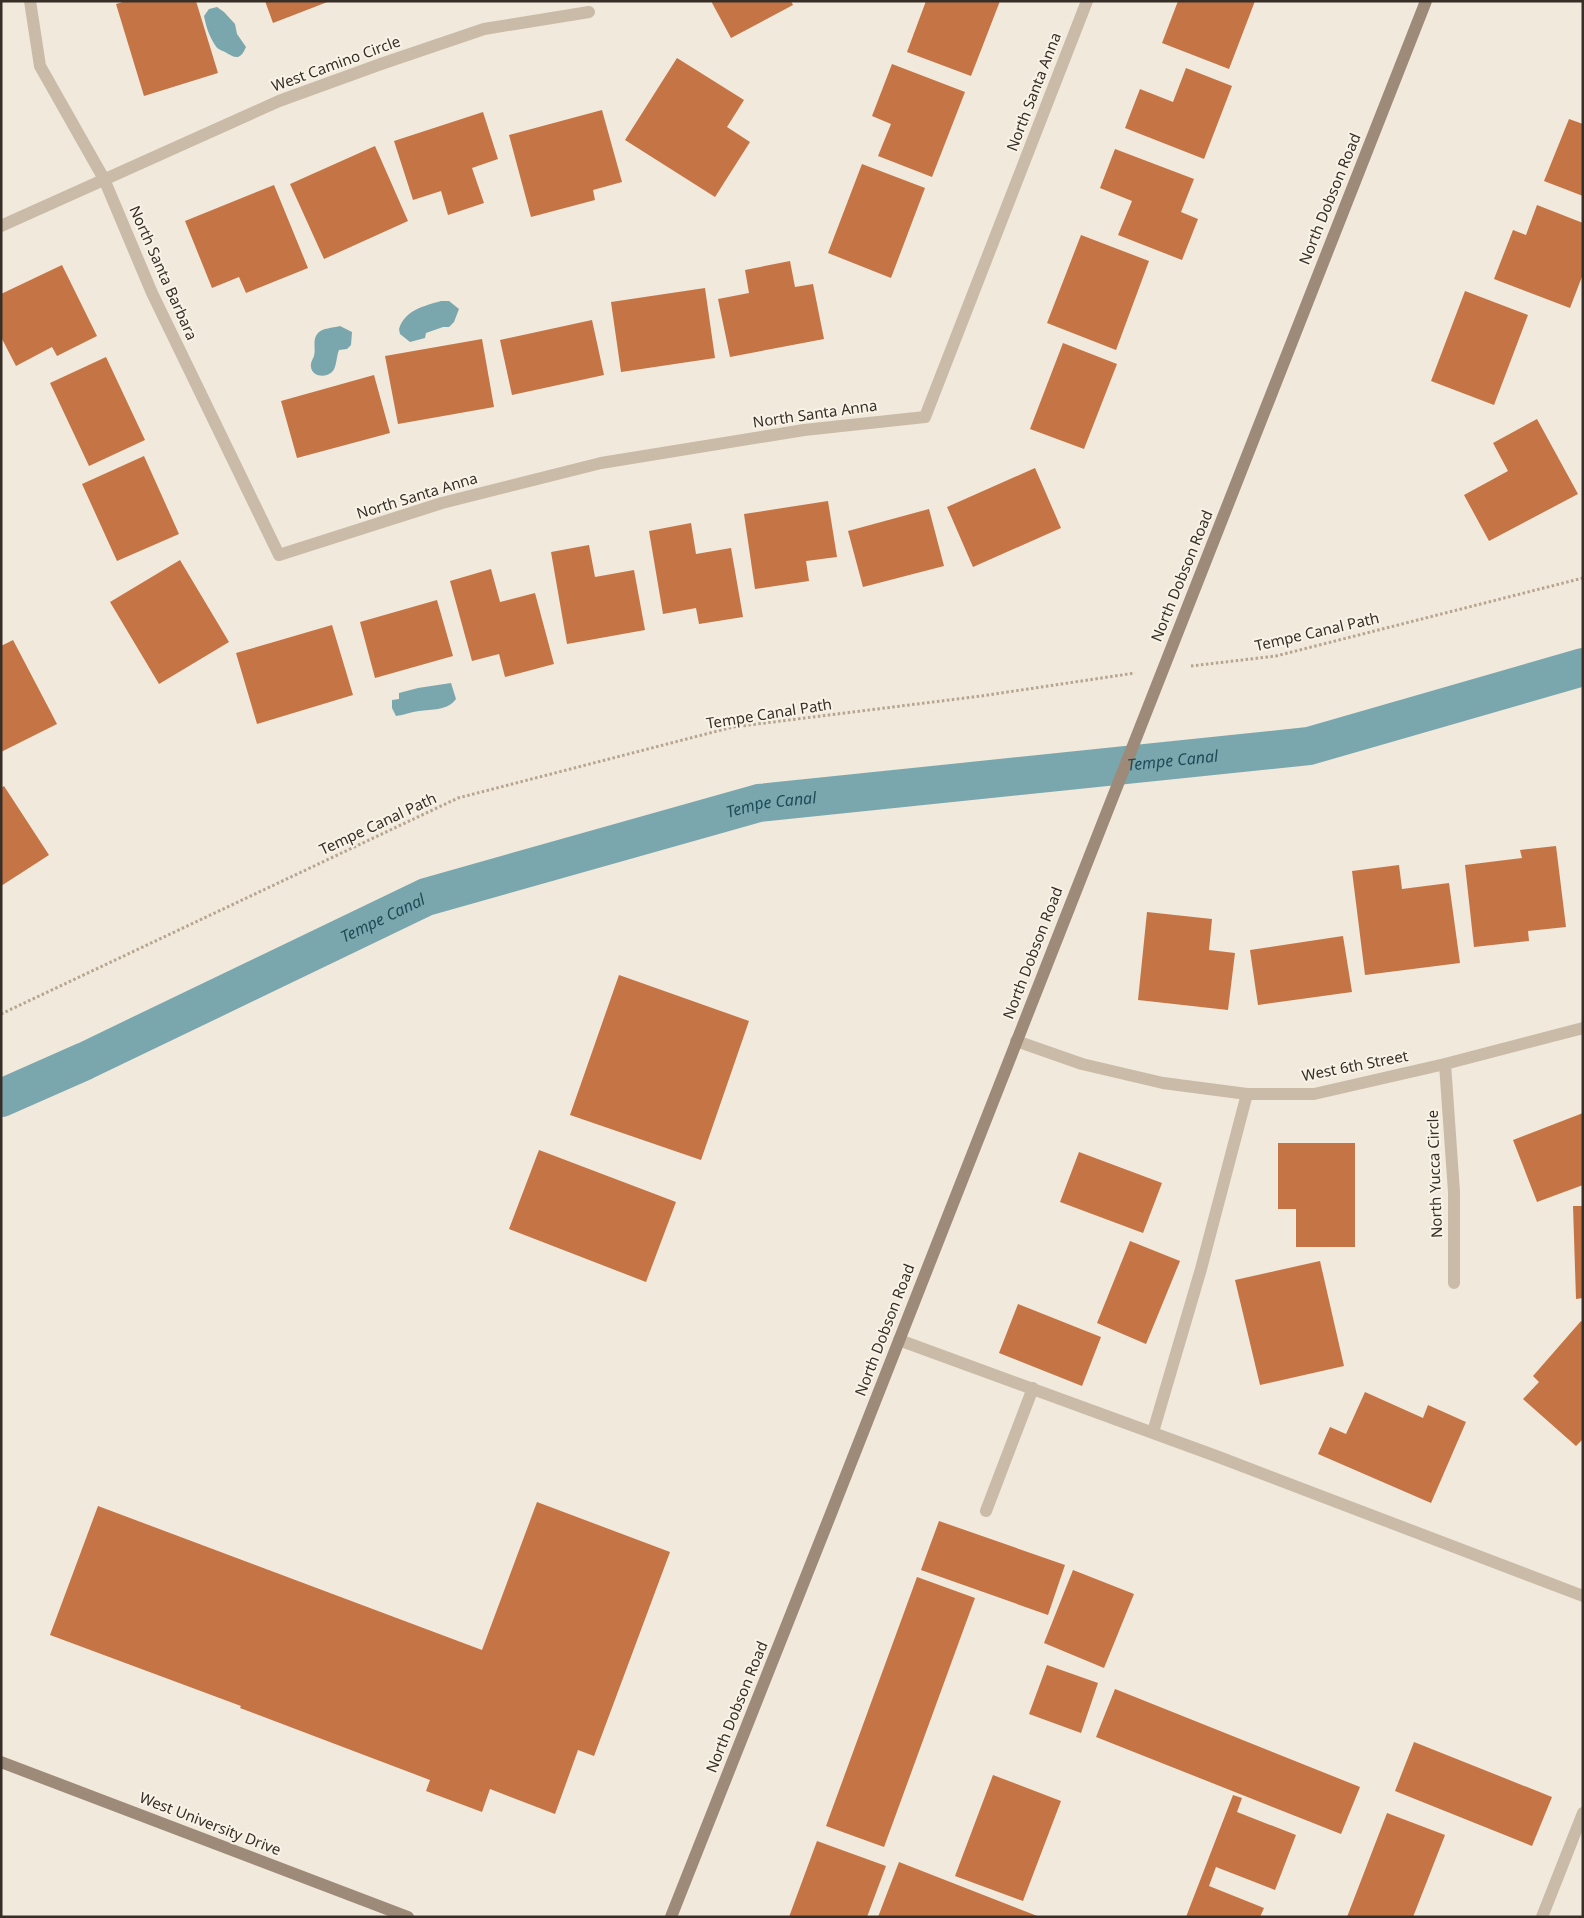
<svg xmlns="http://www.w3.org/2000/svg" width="1584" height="1918" font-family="'Noto Sans',sans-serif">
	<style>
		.water { fill: #7aa6ae }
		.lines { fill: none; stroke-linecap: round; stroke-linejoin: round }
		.canal { stroke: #7aa6ae; stroke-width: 38 }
		.building { fill: #c57445 }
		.path { stroke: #b5a591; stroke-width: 3; stroke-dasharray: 2.5 2.5; stroke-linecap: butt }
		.lane { stroke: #c9bba7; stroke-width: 12 }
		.street { stroke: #c9bba7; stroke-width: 12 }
		.secondary { stroke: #9d8a78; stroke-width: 12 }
		.labels { text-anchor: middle; stroke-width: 4; stroke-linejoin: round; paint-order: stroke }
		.street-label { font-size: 15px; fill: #362e27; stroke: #f9f3e7 }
		.water-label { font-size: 16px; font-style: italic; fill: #1d4c57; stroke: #f9f3e7 }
	</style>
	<rect width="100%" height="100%" fill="#f1e9db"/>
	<path class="water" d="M217,7L224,12L235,24L237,34L246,47C240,61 235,58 225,52C221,50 217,49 215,45C209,36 206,26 204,16L209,9Z
		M441,301H449L459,309L454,322L449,327H443L426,333L425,338L410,342L400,334L399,329C405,310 424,306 441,301Z
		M340,326L352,332L351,345L347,349L339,350C336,357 337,367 332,372C326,378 312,377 311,367C310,363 313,359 314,356C316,348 312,339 318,333C323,328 332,328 340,326Z
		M451,683L456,699C447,711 432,709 419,711C411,712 404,715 396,716L392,708V700L399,699V693L418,688Z"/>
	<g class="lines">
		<path class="canal" id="s1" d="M1,1098L85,1061L426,897L759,803L1309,746L1583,667"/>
	</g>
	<path class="building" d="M126,1H196L218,73L144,96L116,4Z
		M265,1H330L273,23Z
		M711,1H791L793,5L731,38Z
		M926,1H1000L971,76L907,52Z
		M1178,1H1255L1229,69L1162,43Z
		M677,58L744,100L727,127L750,142L715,197L625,140Z
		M892,64L965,92L932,177L878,156L891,124L872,116Z
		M1186,68L1232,86L1204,159L1125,128L1140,89L1173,102Z
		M602,110L622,182L593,190L595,200L531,217L509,135Z
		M483,112L498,159L472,168L484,203L448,215L441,191L413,200L394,141Z
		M1569,119L1583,124V196L1544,181Z
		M375,146L408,221L324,259L290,184Z
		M1115,149L1194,179L1181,212L1198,219L1182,260L1118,235L1132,201L1100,188Z
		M862,164L925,188L891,278L828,253Z
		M274,185L308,268L246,293L239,277L212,288L185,221Z
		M1537,205L1583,223V274L1570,308L1494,279L1513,230L1526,235Z
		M1081,235L1149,261L1116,350L1047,323Z
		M790,261L795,287L813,284L824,339L730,357L718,299L749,293L745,270Z
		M62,265L97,336L57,356L52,347L16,366L1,337V294Z
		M705,288L715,358L621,372L611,302Z
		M1465,291L1528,315L1494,405L1431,381Z
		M592,320L604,375L512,395L500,340Z
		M482,339L494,407L398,424L385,356Z
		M1063,343L1117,364L1084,449L1030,429Z
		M106,357L145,440L89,466L50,383Z
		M374,375L390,433L297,458L281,401Z
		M1537,419L1578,494L1489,541L1464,495L1508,471L1493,443Z
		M144,456L179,534L117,561L82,484Z
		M1035,468L1061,528L973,567L947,507Z
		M828,501L837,557L806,561L809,581L755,589L744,514Z
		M929,509L944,566L863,587L848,531Z
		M691,523L696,554L731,548L743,617L699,624L696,608L663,614L649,531Z
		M589,545L595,577L634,570L645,630L567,644L551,552Z
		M180,560L229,642L159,684L110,602Z
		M491,569L500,602L535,593L554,664L505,677L499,654L472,661L450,581Z
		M437,600L453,656L375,678L360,622Z
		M332,625L353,695L257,724L236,653Z
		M13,640L57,724L1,752V646Z
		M4,786L49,855L1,886V788Z
		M1556,846L1566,927L1528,931L1529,941L1474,947L1465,865L1522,858L1520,850Z
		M1399,865L1402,889L1449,883L1460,963L1365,975L1352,871Z
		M1147,912L1212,919L1209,950L1235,953L1228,1010L1138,1000Z
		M1343,936L1352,992L1258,1005L1250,950Z
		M619,975L749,1021L701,1160L570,1115Z
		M1583,1113V1185L1537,1202L1513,1140Z
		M1278,1143H1355V1247H1296V1209H1278Z
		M539,1150L676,1202L646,1282L509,1229Z
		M1079,1152L1162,1183L1143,1233L1060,1202Z
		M1573,1206H1583V1298L1576,1299Z
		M1130,1241L1180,1261L1146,1344L1097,1323Z
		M1320,1261L1344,1366L1260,1385L1235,1280Z
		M1018,1304L1101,1337L1082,1386L999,1353Z
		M1581,1321L1583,1323V1439L1576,1446L1523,1399L1539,1382L1533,1376Z
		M1365,1392L1423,1418L1428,1405L1466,1422L1431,1503L1318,1454L1330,1427L1346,1434Z
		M537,1502L670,1552L594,1756L578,1750L555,1814L490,1789L482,1812L426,1791L430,1780L240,1708L241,1706L50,1635L98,1506L482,1650Z
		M939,1521L1065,1565L1048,1615L921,1570Z
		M1073,1570L1134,1594L1104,1668L1044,1643Z
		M917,1577L975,1598L884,1847L826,1826Z
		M1047,1665L1098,1683L1081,1733L1029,1714Z
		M1115,1689L1360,1787L1341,1834L1096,1737Z
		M1414,1742L1552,1797L1532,1846L1395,1791Z
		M993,1775L1061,1801L1023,1901L955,1876Z
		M1233,1795L1242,1798L1237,1812L1296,1835L1275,1890L1216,1867L1209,1886L1264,1908L1260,1917H1186Z
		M1387,1813L1445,1835L1413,1917H1347Z
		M817,1841L886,1866L867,1917H789Z
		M899,1862L1040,1917H878Z"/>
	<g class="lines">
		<path class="path" d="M1191,666L1276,656L1583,578
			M1,1014L458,798L733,727L981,696L1135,673"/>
		<path class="lane" d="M899,1340L1216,1456L1583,1596
			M1153,1432L1201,1269L1247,1094
			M986,1511L1033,1388
			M1542,1917L1583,1813"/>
		<path class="street" d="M30,1L40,66L104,179L152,293L279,555L442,503L601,463L804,430L925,417L1087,1
			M1,226L279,101L381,64L484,29L589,12
			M1016,1041L1082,1064L1163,1083L1247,1094H1314L1445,1064L1583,1028
			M1445,1064L1454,1192V1283"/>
		<path class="secondary" d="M1,1762L408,1917
			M671,1917L830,1516L1426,1"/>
	</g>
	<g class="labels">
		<g class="street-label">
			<text transform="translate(336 64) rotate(-20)" y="5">West Camino Circle</text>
			<text transform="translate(1034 92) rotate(-69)" y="5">North Santa Anna</text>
			<text transform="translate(1330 199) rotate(-68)" y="5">North Dobson Road</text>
			<text transform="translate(163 273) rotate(66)" y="5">North Santa Barbara</text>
			<text transform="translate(815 414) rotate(-8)" y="5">North Santa Anna</text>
			<text transform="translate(417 496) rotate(-17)" y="5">North Santa Anna</text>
			<text transform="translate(1182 576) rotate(-68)" y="5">North Dobson Road</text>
			<text transform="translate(1317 632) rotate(-13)" y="5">Tempe Canal Path</text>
			<text transform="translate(769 714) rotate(-9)" y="5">Tempe Canal Path</text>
			<text transform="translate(378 824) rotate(-25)" y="5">Tempe Canal Path</text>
			<text transform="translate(1033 953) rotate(-69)" y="5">North Dobson Road</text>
			<text transform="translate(1355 1066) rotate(-11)" y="5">West 6th Street</text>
			<text transform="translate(1435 1174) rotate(-92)" y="5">North Yucca Circle</text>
			<text transform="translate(885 1330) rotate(-69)" y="5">North Dobson Road</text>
			<text transform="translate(737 1707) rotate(-68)" y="5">North Dobson Road</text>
			<text transform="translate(210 1824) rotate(21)" y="5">West University Drive</text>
		</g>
		<g class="water-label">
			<text dy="6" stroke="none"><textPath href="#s1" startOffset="1232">Tempe Canal</textPath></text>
			<text dy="6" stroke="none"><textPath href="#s1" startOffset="828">Tempe Canal</textPath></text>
			<text dy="6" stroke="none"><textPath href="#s1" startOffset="422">Tempe Canal</textPath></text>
		</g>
	</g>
	<rect width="1584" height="1918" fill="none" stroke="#362e27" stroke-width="5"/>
</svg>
